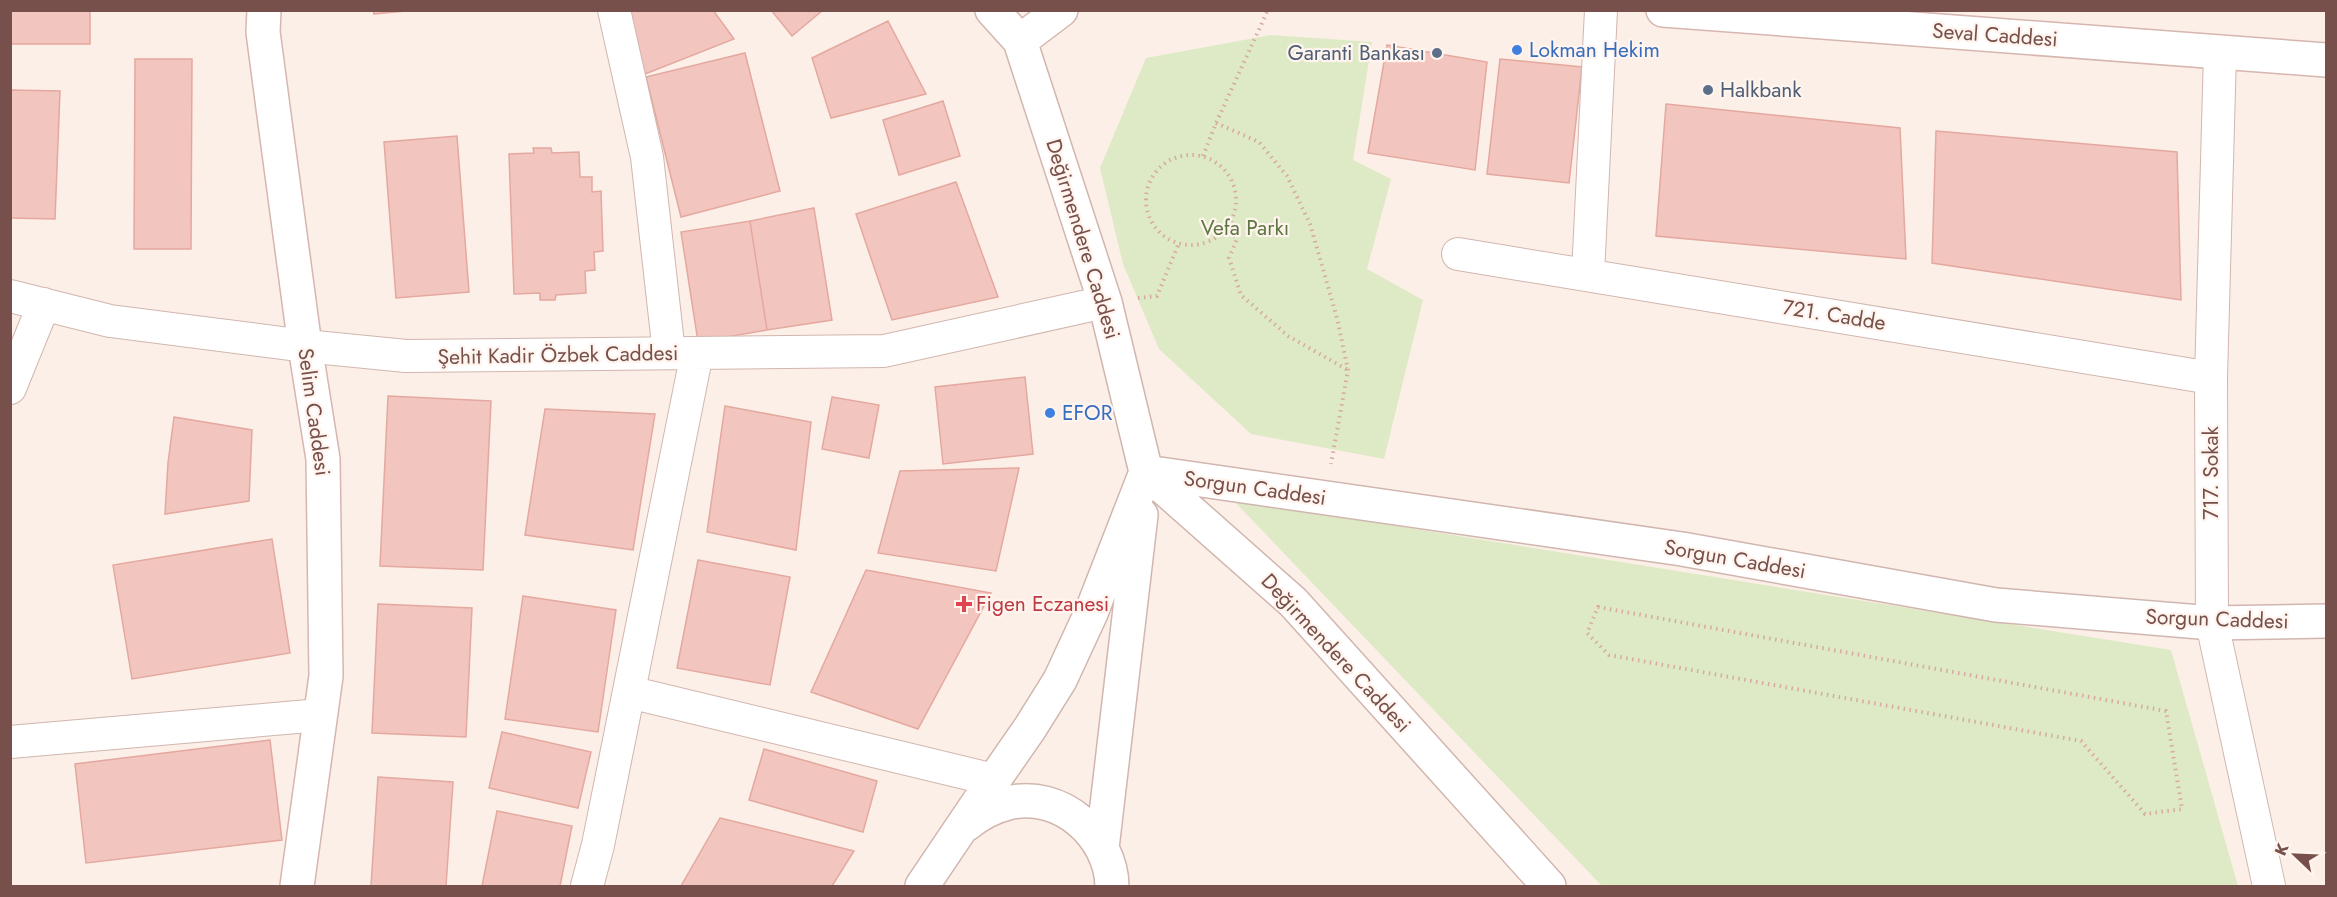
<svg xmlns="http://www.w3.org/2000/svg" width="2337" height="897" font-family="Jost,sans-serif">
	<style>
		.green { fill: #deeac5 }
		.building { fill: #f2c6bf; stroke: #e4a89f; stroke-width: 1.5 }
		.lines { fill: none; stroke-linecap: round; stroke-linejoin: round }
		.minor-casing { stroke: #d1b6af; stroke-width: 34 }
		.tertiary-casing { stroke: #d1b6af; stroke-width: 36 }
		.secondary-casing { stroke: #d6b6af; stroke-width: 36 }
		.path { stroke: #d7a9a2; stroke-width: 4; stroke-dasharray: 1.5 4.5; stroke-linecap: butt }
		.minor { stroke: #fff; stroke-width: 32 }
		.tertiary { stroke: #fff; stroke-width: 33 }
		.secondary { stroke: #fff; stroke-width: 33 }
		.shop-dot { fill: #3f7fe0; stroke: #fff4ee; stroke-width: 2 }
		.service-dot { fill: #5c6f8a; stroke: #fff4ee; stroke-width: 2 }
		.health-dot { fill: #e0444e; stroke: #fff4ee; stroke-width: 2 }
		.labels { text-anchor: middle; stroke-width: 4.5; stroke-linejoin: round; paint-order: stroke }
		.street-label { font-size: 21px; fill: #77504b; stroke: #fff4ee }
		.shop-label { font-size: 21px; fill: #366cbe; stroke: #fff4ee; text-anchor: start }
		.service-label { font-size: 21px; fill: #4e5e75; stroke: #fff4ee; text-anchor: end }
		.park-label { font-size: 21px; fill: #5e7641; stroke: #fff4ee }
		.health-label { font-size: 21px; fill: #be3a42; stroke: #fff4ee; text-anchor: start }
	</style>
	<rect width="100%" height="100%" fill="#fcefe7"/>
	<path class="green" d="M1271,35L1372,42L1353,160L1391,179L1367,269L1423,300L1384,459L1251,434L1159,349L1123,264L1100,168L1146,58Z
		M1233,500L2171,650L2238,886H1602Z"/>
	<path class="building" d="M10,10H90V44H10Z
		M373,10H417L374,14Z
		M627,10H713L734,39L645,74Z
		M771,10H823L792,36Z
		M888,21L926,94L831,118L812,58Z
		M1387,45L1487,62L1475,170L1368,153Z
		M745,53L780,191L681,217L646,77Z
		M135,59H192L191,249H134Z
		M1500,59L1582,67L1569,183L1487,174Z
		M10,90L60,91L55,219L10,218Z
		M943,101L960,156L899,175L883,120Z
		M1666,104L1900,128L1906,259L1656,236Z
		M1936,131L2177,152L2181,300L1932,263Z
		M457,136L469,292L396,298L384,142Z
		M533,148H551L552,153L579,152L580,177H592V192L601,191L603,251L594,252L595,270L585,271L586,293L556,295L555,300H540V293L514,294L509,154L534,153Z
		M956,182L998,297L892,320L856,214Z
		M814,208L832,320L767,330L750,221Z
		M750,221L767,330L698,342L681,232Z
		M1025,377L1033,454L943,464L935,387Z
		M388,396L491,401L483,570L380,566Z
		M832,397L879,405L869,458L822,449Z
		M725,406L811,422L796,550L707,532Z
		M545,409L655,414L633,550L525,535Z
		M174,417L252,430L249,501L165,514L168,463Z
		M1019,468L996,571L878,553L900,471Z
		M272,539L290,653L132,679L113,565Z
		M698,560L790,577L770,685L677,668Z
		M866,570L991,593L918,729L811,692Z
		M523,596L616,610L598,732L505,719Z
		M378,604L472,608L466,737L372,733Z
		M502,732L591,752L578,808L489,788Z
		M270,740L282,840L86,863L75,764Z
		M764,749L877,781L863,832L749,800Z
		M378,777L453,782L446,886H371Z
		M497,811L572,826L560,886H482Z
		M720,818L854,851L832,886H681Z"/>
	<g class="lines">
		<defs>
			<path id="minor" d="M614,10L647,157L669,353
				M2220,53L2211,378L2212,623L2269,886
				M1458,254L2211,378
				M1588,274L1601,10
				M10,296L110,321L305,346L406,356L884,351L1105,302
				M10,388L44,304
				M629,692L994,780
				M10,742L320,715
				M587,886L598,845L697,353"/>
			<path id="tertiary" d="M992,10L1020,41L1105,302L1146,472L1293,602L1549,886
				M1146,472L1682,549L1996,605L2212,623L2326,621
				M967,824C979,814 992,807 1008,803C1060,790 1111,835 1112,886
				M1102,848L1141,515
				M922,886L978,803L1030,728L1060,680L1091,613L1146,472"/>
			<path id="secondary" d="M264,10L263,32L274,115L305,346L323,459L326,676L297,886
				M1663,10L2326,60
				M1020,41L1061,10"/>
		</defs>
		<use href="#minor" class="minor-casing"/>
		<use href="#tertiary" class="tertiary-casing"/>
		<use href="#secondary" class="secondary-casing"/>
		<path class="path" d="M1216,123L1259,142L1287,176L1310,224L1337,318L1348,370L1331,464
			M1146 200a45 45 0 1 1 90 0a45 45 0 1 1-90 0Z
			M1203,156L1216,123L1267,12
			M1226,227L1237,239L1229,258L1241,295L1288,336L1348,370
			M1138,298L1157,296L1179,243
			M1598,607L2166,711L2182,809L2145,814L2081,741L1609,655L1587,633Z"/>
		<use href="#minor" class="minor"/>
		<use href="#tertiary" class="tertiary"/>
		<use href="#secondary" class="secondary"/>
	</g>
	<g class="shop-dot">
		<circle cx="1517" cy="50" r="6"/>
		<circle cx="1050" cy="413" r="6"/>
	</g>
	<g class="service-dot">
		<circle cx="1437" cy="53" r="6"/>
		<circle cx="1708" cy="90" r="6"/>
	</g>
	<path class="health-dot" d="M961 595h6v6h6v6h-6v6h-6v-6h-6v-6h6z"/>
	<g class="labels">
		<g class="street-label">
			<text transform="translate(1995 35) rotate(4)" y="7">Seval Caddesi</text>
			<text transform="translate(1083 239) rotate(73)" y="7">Değirmendere Caddesi</text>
			<text transform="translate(1834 315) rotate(9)" y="7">721. Cadde</text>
			<text transform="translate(558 355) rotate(-1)" y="7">Şehit Kadir Özbek Caddesi</text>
			<text transform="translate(314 412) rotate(82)" y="7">Selim Caddesi</text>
			<text transform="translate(2211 473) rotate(-90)" y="7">717. Sokak</text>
			<text transform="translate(1255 488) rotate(8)" y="7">Sorgun Caddesi</text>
			<text transform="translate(1735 559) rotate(10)" y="7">Sorgun Caddesi</text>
			<text transform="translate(2217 619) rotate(2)" y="7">Sorgun Caddesi</text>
			<text transform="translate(1336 653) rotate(47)" y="7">Değirmendere Caddesi</text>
		</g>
		<g class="shop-label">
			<text x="1529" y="57">Lokman Hekim</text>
			<text x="1062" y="420">EFOR</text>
		</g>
		<g class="service-label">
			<text x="1425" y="60">Garanti Bankası</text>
			<text x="1720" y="97" text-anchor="start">Halkbank</text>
		</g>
		<g class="park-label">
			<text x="1245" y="235">Vefa Parkı</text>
		</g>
		<g class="health-label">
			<text x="976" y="611">Figen Eczanesi</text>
		</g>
	</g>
	<rect width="2337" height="897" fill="none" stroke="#77504b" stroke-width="24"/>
	<g transform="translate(2295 855) rotate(293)" stroke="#fff4ee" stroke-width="4.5" paint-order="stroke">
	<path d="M0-4.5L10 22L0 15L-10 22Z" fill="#77504b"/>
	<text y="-9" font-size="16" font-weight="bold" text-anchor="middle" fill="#77504b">K</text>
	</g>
</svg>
